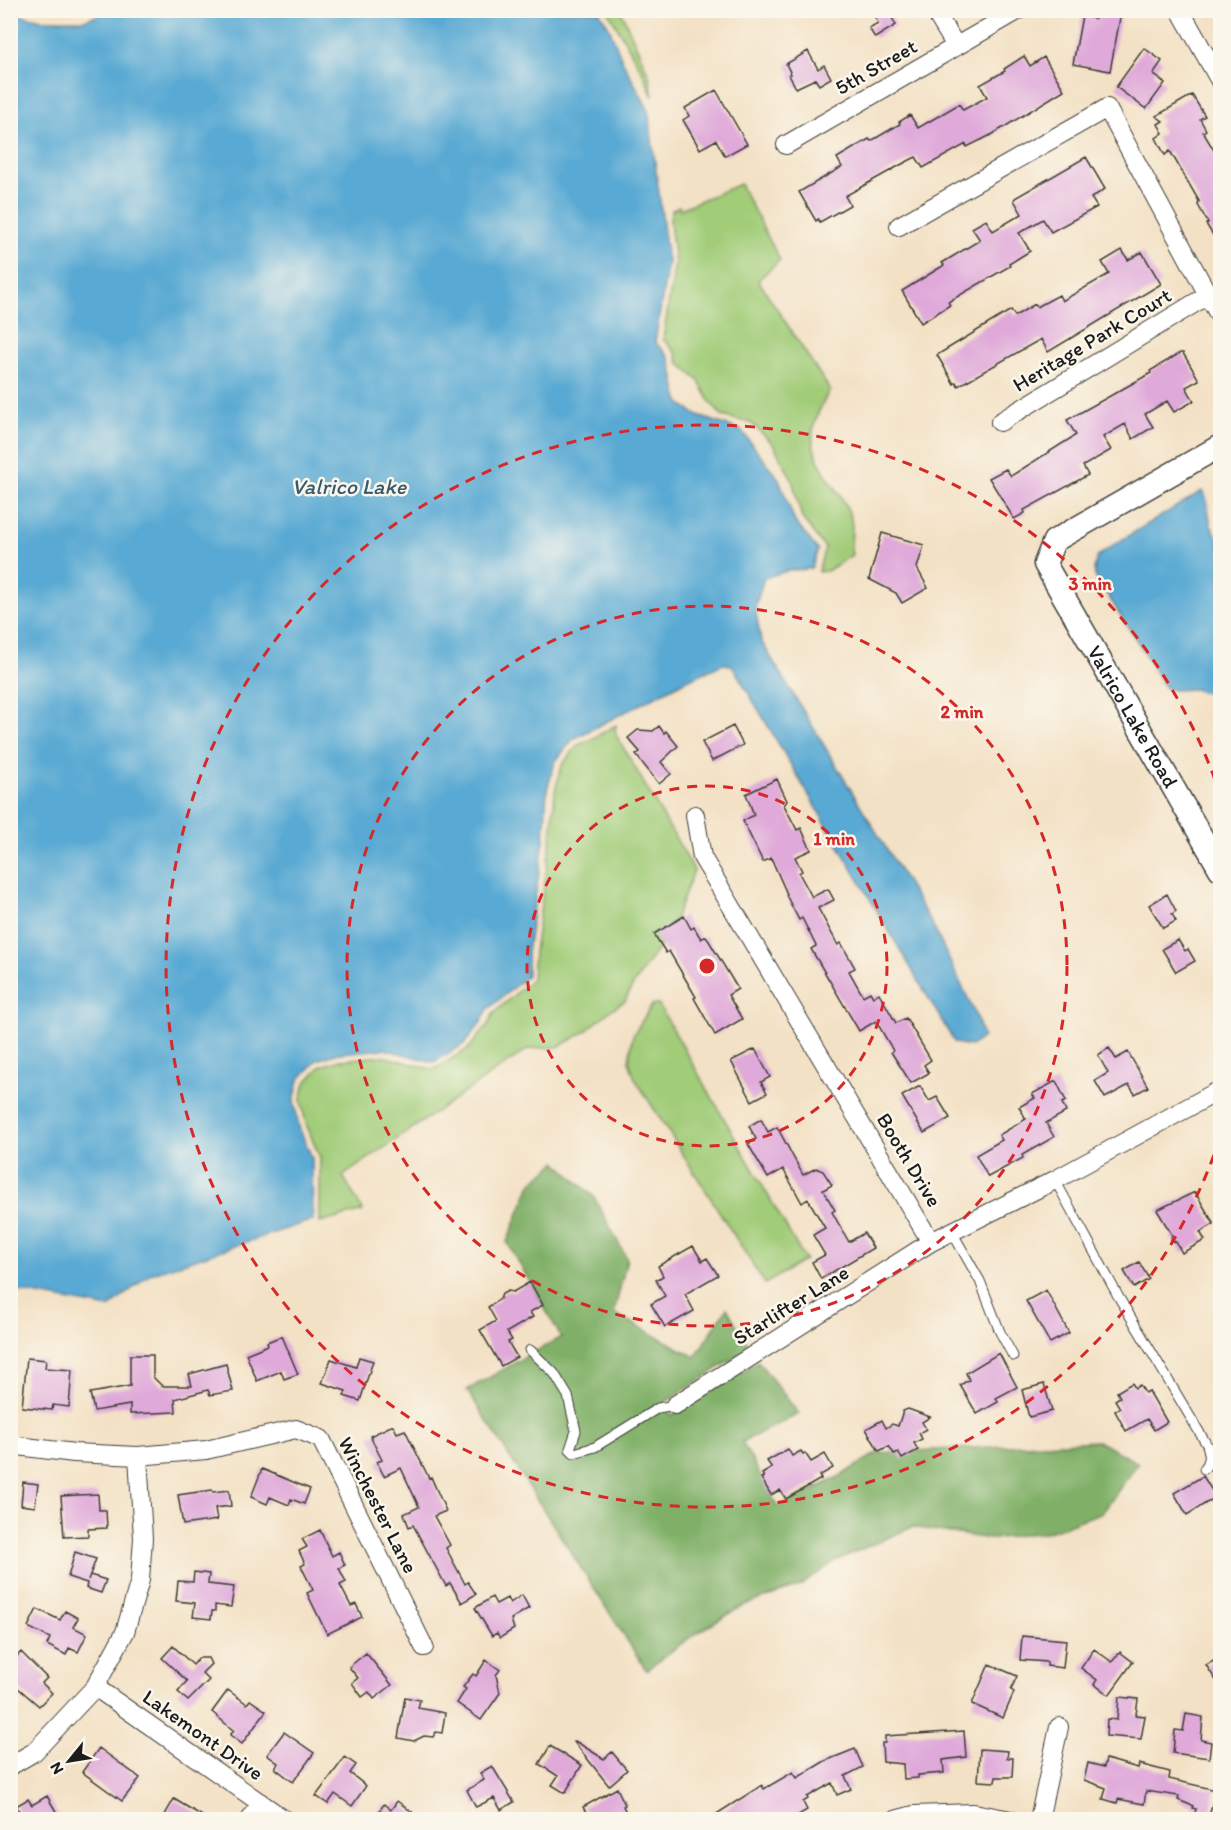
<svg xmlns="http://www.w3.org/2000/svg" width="1231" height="1830" font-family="Itim,sans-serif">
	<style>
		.green { fill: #a1cc78; stroke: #5e744a; stroke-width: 1.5 }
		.forest { fill: #80b068; stroke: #4e6642; stroke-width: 1.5 }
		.water { fill: #59a9d3; stroke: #3a6278; stroke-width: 1.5 }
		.building { fill: #dfa9d9 }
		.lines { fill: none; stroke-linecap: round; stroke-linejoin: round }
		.service-casing { stroke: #3c3a35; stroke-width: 11 }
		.minor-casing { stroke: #3c3a35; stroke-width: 20 }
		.tertiary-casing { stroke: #3c3a35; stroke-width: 25 }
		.service { stroke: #fff; stroke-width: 9 }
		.minor { stroke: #fff; stroke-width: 18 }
		.tertiary { stroke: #fff; stroke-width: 22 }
		.ring { fill: none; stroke: #d62828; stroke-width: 3; stroke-dasharray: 10 8 }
		.labels { text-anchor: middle; stroke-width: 5; stroke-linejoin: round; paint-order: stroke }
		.street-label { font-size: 21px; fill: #1c1c1c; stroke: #fbf7ec }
		.water-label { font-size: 22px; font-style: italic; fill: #375b6e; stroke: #fbf7ec }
		.centre { fill: #d62828; stroke: #fbf7ec; stroke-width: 3 }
		.ring-label { font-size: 18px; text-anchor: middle; font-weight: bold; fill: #d62828; stroke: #fbf7ec; stroke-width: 5; stroke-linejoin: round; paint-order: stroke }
	</style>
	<rect width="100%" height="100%" fill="#fbf7ec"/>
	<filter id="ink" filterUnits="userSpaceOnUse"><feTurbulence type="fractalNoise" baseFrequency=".0167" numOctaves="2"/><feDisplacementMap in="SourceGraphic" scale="12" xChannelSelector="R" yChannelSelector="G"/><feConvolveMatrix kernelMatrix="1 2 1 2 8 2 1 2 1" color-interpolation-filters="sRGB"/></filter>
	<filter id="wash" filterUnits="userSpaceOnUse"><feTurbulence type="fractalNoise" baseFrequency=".008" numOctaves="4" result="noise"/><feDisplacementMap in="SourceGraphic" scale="24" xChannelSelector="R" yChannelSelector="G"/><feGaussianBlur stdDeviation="1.35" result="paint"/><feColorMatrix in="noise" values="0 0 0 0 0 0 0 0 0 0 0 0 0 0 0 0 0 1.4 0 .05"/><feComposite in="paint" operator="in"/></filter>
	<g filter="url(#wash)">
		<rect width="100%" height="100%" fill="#f3e1c5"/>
		<path class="green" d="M608,11H621L649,75L653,97L642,71Z
			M740,184L780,260L758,280L830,390C808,428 805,445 831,482C839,493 848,506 851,519C854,531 849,543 852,555L827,571L818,572L825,548L802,518L792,479L773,444L751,423L722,416L711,403L698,380L679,363L676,353L663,339L675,263L670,222L671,211L679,206L680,209Z
			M616,725L615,733L694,870L671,930L633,985L625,1001L612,1009L585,1032L558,1047L528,1049L343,1176L363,1211L320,1223V1158L306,1124L301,1100L305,1083L321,1066L340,1060L383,1056L431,1069L437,1068L469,1048L487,1026L494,1013L532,979L534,952L551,840L555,791L562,765L578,745L590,740Z
			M652,1005H659L805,1260L765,1284L635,1079L629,1061L633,1035Z"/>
		<path class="forest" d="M556,1162L594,1197L627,1259L614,1313L695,1357L727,1308L750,1348L664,1403L672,1416L758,1361L799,1414L742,1442L778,1507L837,1478L877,1453L1098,1441L1138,1463L1103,1512L1052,1531L990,1539L912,1527L837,1560L800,1586L744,1605L692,1636L646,1670L467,1390L561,1337L507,1242L531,1184Z"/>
		<path class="water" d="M110,11H599L609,27L622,60L648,109L668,262L655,342L670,358L679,402L698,416L741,430L779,479L795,522L818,550L811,569L790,570L764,578L755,607L761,641L932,924L976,1015L983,1037L971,1046L955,1043L732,665L723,664L683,682L573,739L555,762L547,790L544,840L527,952V976L488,1009L481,1022L464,1044L434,1062L384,1049L339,1053L317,1060L299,1080L294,1101L299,1127L312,1158L313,1220L150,1274L109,1308L11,1290V13L42,20H84Z
			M1202,491L1206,497L1211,525L1220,542V698L1194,689L1173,690L1165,688L1139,644L1095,576L1094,568L1097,557L1115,544Z"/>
		<g id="blocks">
			<path class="building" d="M871,10H906L892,18L896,25L875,38L869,28L878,23Z
				M1096,10L1121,13L1110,71L1073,64L1082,16L1095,19Z
				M1144,48L1162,61L1153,74L1165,83L1146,109L1116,87Z
				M808,51L818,69L824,65L831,78L819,85L815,79L796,88L789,75L791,74L786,64Z
				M1024,56L1030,66L1044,57L1064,90L993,134L967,147L966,144L923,168L916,157L904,163L845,196L850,205L820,222L818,219L816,221L799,192L842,167L837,158L869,139L871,141L900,124L899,122L910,115L918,128L959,104L963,110L987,97L980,85L1005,71L1004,69Z
				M716,90L747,144L725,156L716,140L700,149L683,120L689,116L685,108Z
				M1192,95L1205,116L1200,119L1206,130L1203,132L1221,162V248L1206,224L1208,223L1198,205L1199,201L1170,151L1165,155L1156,138L1163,133L1158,124L1163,121L1156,116Z
				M1086,157L1105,189L1091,198L1097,207L1051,232L1043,219L1019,233L1030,251L1009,264L1010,266L948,302L950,305L921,323L902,291L941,267L944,265L942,263L980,240L972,228L986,220L993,231L1022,214L1014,200L1015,198Z
				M1122,250L1128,260L1142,252L1161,284L1048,352L1041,339L958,386L956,382L954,384L937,355L1011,310L1015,316L1035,304L1037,307L1059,295L1062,301L1109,274L1102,262Z
				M1180,353H1183L1199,380L1186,387L1194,401L1174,412L1167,401L1145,414L1153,427L1133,439L1125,424L1103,437L1111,450L1083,466L1088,475L1024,510L1025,513L1014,519L989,478L1006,469L1011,476L1076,435L1067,420L1135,382L1151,373L1150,371Z
				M882,533L924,545L917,568L928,588L902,603L896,593L869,579Z
				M659,726L664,733L666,731L678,746L661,762L671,774L659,784L636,755L640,752L628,738L638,730L653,731Z
				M733,726L743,745L712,761L702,742Z
				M777,779L787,801L784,805L797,830L801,828L811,850L795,857L802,871L799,873L812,897L828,889L834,900L818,908L838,945L841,943L855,968L849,971L863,996L870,992L873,997L879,993L896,1023L906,1018L931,1060L924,1065L929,1073L911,1083L891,1052L893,1051L890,1045L876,1021L859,1031L811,949L816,946L802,918L799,920L786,895L787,894L771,858L763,862L743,821L754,815L746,794Z
				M1167,894L1176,911L1172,914L1176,921L1163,928L1149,905Z
				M684,916L691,929L694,927L701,939L706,936L738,989L728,995L742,1019L715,1035L694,998L696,997L669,951L666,953L654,934Z
				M1178,940L1185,951L1188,949L1195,961L1176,972L1162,949Z
				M1109,1048L1116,1059L1128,1052L1148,1087L1135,1094L1129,1085L1105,1098L1095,1081L1108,1073L1098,1055Z
				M755,1049L770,1077L761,1082L767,1093L752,1101L731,1061Z
				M1056,1081L1066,1101L1062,1103L1066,1112L1046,1123L1054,1137L1022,1155L1023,1158L988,1177L976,1155L1002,1140L999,1135L1026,1119L1019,1107L1035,1098L1032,1094Z
				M920,1086L929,1101L937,1097L950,1118L924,1133L902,1096Z
				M761,1119L768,1132L777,1127L803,1175L816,1168L823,1171L832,1185L823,1190L835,1210L832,1212L849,1242L864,1233L873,1248L821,1279L812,1262L825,1255L813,1235L825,1228L808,1199L802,1203L783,1169L768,1178L748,1144L756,1139L749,1126Z
				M1195,1192L1214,1224L1200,1232L1205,1240L1182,1253L1176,1242L1171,1240L1172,1235L1157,1210Z
				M693,1246L702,1261L707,1258L718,1275L685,1294L694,1311L665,1327L651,1304L665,1296L656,1280L663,1276L658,1266Z
				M1139,1262L1149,1279L1134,1288L1124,1271Z
				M530,1282L543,1305L530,1312L533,1317L507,1332L512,1340L508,1342L517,1357L501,1366L480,1330L496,1321L488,1307L500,1299L502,1294L508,1291L513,1292Z
				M1046,1290L1069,1333L1050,1343L1026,1301Z
				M282,1336L298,1374L284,1379L281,1371L257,1381L246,1354L268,1345L267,1342Z
				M999,1353L1017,1387L996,1398L998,1402L977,1414L960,1385L969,1380L966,1373Z
				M130,1355H153V1377L162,1386H192L189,1374L226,1364L233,1391L210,1395L208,1390L175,1399L176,1412L130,1414V1405L94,1411L90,1393L130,1386Z
				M359,1357L373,1361L360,1401L344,1396L346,1391L322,1383L331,1359L356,1367Z
				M27,1358L46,1360L45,1368L72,1370L69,1407L53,1405L52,1410L22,1407Z
				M1132,1383L1135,1388L1140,1385L1145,1393L1149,1391L1167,1422L1154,1430L1147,1419L1126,1431L1115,1411L1120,1408L1115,1400L1120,1397L1117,1392Z
				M1044,1384L1052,1411L1029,1417L1022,1390Z
				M908,1409L930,1417L922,1422L926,1429L919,1433L922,1439L914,1443L918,1450L902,1459L898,1452L894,1454L889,1446L879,1451L866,1429L882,1420L886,1428L892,1424L898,1426L903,1411Z
				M393,1425L397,1433L405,1430L429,1478L431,1477L446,1511L434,1516L450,1545L446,1548L465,1584L468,1582L476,1594L462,1603L450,1583L446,1586L413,1525L409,1527L404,1514L419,1507L401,1468L384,1476L377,1462L382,1460L370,1436Z
				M788,1449L792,1456L801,1451L803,1454L805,1453L811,1462L825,1454L833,1468L819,1476L821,1479L786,1499L780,1490L771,1495L761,1478L764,1477L762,1474L772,1468L767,1461Z
				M262,1469L310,1489L304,1504L291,1499L289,1505L270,1497L267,1504L251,1497Z
				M1203,1476L1216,1497L1187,1515L1174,1493Z
				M23,1482L38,1484L35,1507L21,1505Z
				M212,1490L213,1492L229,1490L231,1506L215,1508L217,1520L183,1525L178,1495Z
				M98,1494L99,1510H106L107,1528L88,1529V1536L64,1537L61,1496Z
				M320,1530L332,1556L339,1552L345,1565L339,1568L346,1582L340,1585L351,1606L356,1604L362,1617L327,1634L307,1593L313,1590L301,1566L305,1564L299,1551L307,1547L302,1539Z
				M75,1552L96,1559L88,1580L90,1575L106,1580L101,1593L86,1588L87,1583L68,1577Z
				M194,1572L209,1574L208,1584L234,1587L231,1607L215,1605V1611H212L211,1619L193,1617L195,1603L176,1601L178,1581L193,1582Z
				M522,1595L529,1608L511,1619L514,1629L500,1638L497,1633L492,1636L475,1608L492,1597L496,1604L507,1598L510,1603Z
				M37,1609L60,1620L65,1611L78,1618L73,1627L87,1634L78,1652L69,1648L66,1655L47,1645L50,1638L28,1627Z
				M1022,1636L1066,1640L1063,1668L1047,1666V1662L1020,1660Z
				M173,1646L193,1665L199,1658H208L211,1664L202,1673L209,1680L188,1701L178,1692L187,1681L162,1658Z
				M1094,1649L1112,1662L1120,1652L1133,1662L1109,1695L1094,1684L1097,1680L1081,1668Z
				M21,1652L47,1678L42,1683L52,1693L39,1706L10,1681V1663Z
				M366,1653L392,1685L374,1699L369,1692L362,1697L352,1683L358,1678L349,1667Z
				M1221,1657V1688L1206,1665Z
				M486,1660L500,1670L496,1675L500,1693L481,1720L457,1703L466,1689L463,1687L473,1674L476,1676Z
				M989,1664L1017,1676L1011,1690L1014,1692L1003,1718L972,1704Z
				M228,1690L247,1704L250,1700L266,1711L242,1744L230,1735L234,1731L212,1712Z
				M405,1697L420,1700L418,1708L445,1713L442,1733L436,1732L433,1737L424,1736L414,1741L398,1738Z
				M1119,1697L1138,1699L1136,1715L1145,1716L1141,1739L1106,1736L1107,1719L1117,1720Z
				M1186,1714L1203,1717L1201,1740L1211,1742L1209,1758L1173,1753L1175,1730L1183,1731Z
				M964,1731L966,1757L943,1760L944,1773L918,1775V1778L904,1779L903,1764L883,1762L882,1743H885V1736Z
				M284,1732L314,1753L293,1782L275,1768L278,1763L267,1755Z
				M575,1741L604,1759L612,1752L627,1770L609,1786L574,1742Z
				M550,1746L582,1765L565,1793L552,1785L558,1776L539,1764Z
				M99,1748L140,1778L122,1801L82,1772Z
				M855,1749L863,1767L845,1776L851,1789L837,1795L832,1783L807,1797L808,1799L803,1802L807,1810L790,1820H707L762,1785L764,1789L793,1772L797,1778L825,1761Z
				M980,1749L1008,1751L1007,1758H1013L1012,1777H996L995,1782L978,1781Z
				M345,1757L356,1765L350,1773L366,1786L352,1806L335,1794L328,1804L316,1796Z
				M1106,1759L1138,1768L1139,1764L1170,1772L1169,1779L1216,1790L1208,1820L1194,1817L1196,1809L1192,1808L1193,1806L1178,1800L1179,1796L1146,1791L1144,1804L1118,1799L1117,1803L1103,1799L1106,1788L1084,1780L1088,1763L1104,1767Z
				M492,1766L514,1802L501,1810L494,1798L476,1807L467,1790L484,1780L480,1773Z
				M617,1788L625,1805L623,1806L630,1820H590L583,1807Z
				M47,1796L61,1820H25L16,1806L28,1799L32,1805Z
				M174,1799L209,1820H162Z
				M397,1801L423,1820H373L384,1804L391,1810Z"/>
		</g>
	</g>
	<g filter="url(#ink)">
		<use href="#blocks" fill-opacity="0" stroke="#3c3a35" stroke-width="1.5"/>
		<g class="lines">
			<defs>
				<path id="service" d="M1055,1180L1118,1296L1207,1445C1210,1455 1211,1461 1204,1469
					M952,1232L980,1281L1000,1332L1013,1356
					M530,1350L554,1373L568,1396L576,1431L570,1449L574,1453L595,1447L658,1408L675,1405"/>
				<path id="minor" d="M934,10L956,46
					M1180,10L1220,81
					M786,145L1019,10
					M899,226L1107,108L1220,317
					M1000,422L1208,295
					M695,815L702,857L931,1242
					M675,1405L931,1242L1055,1180L1220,1090
					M10,1445L74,1453L138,1456L206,1450L296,1429L321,1439L424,1647
					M95,1687L285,1820
					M10,1766L34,1752L95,1687L125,1632L140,1580L143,1538L138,1456
					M250,1820L260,1802
					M895,1820L914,1815L974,1813L1011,1820
					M1039,1820L1059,1727"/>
				<g id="tertiary">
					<path id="s1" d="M1220,446L1054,541L1045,564L1220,869"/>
				</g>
			</defs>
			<use href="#service" class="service-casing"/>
			<use href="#minor" class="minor-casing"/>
			<use href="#tertiary" class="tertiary-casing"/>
			<use href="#service" class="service"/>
			<use href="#minor" class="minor"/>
			<use href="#tertiary" class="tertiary"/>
		</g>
	</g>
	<g class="ring">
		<circle cx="707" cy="966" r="180"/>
		<circle cx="707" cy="966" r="360"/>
		<path d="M1220 1138A541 541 0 1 1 1220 794"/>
	</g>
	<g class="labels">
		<g class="street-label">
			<text transform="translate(876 67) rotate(-30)" y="7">5th Street</text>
			<text transform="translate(1092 340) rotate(-31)" y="7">Heritage Park Court</text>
			<text dy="7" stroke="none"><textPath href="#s1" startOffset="392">Valrico Lake Road</textPath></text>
			<text transform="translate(909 1160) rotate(59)" y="7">Booth Drive</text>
			<text transform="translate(791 1305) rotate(-32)" y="7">Starlifter Lane</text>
			<text transform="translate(378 1505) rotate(63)" y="7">Winchester Lane</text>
			<text transform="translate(203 1735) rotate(35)" y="7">Lakemont Drive</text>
		</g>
		<g class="water-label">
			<text x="349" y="494">Valrico Lake</text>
		</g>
	</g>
	<circle cx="707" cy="966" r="9" class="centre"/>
	<g class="ring-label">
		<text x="1090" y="590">3 min</text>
		<text x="962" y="718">2 min</text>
		<text x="834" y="845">1 min</text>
	</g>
	<rect width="1231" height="1830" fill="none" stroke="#fbf7ec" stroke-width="36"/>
	<g transform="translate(69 1761) rotate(240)" stroke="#fbf7ec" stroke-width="4.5" paint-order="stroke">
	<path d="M0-4.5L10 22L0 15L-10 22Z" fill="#1c1c1c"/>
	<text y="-9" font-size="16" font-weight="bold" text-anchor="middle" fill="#1c1c1c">N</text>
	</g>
</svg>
